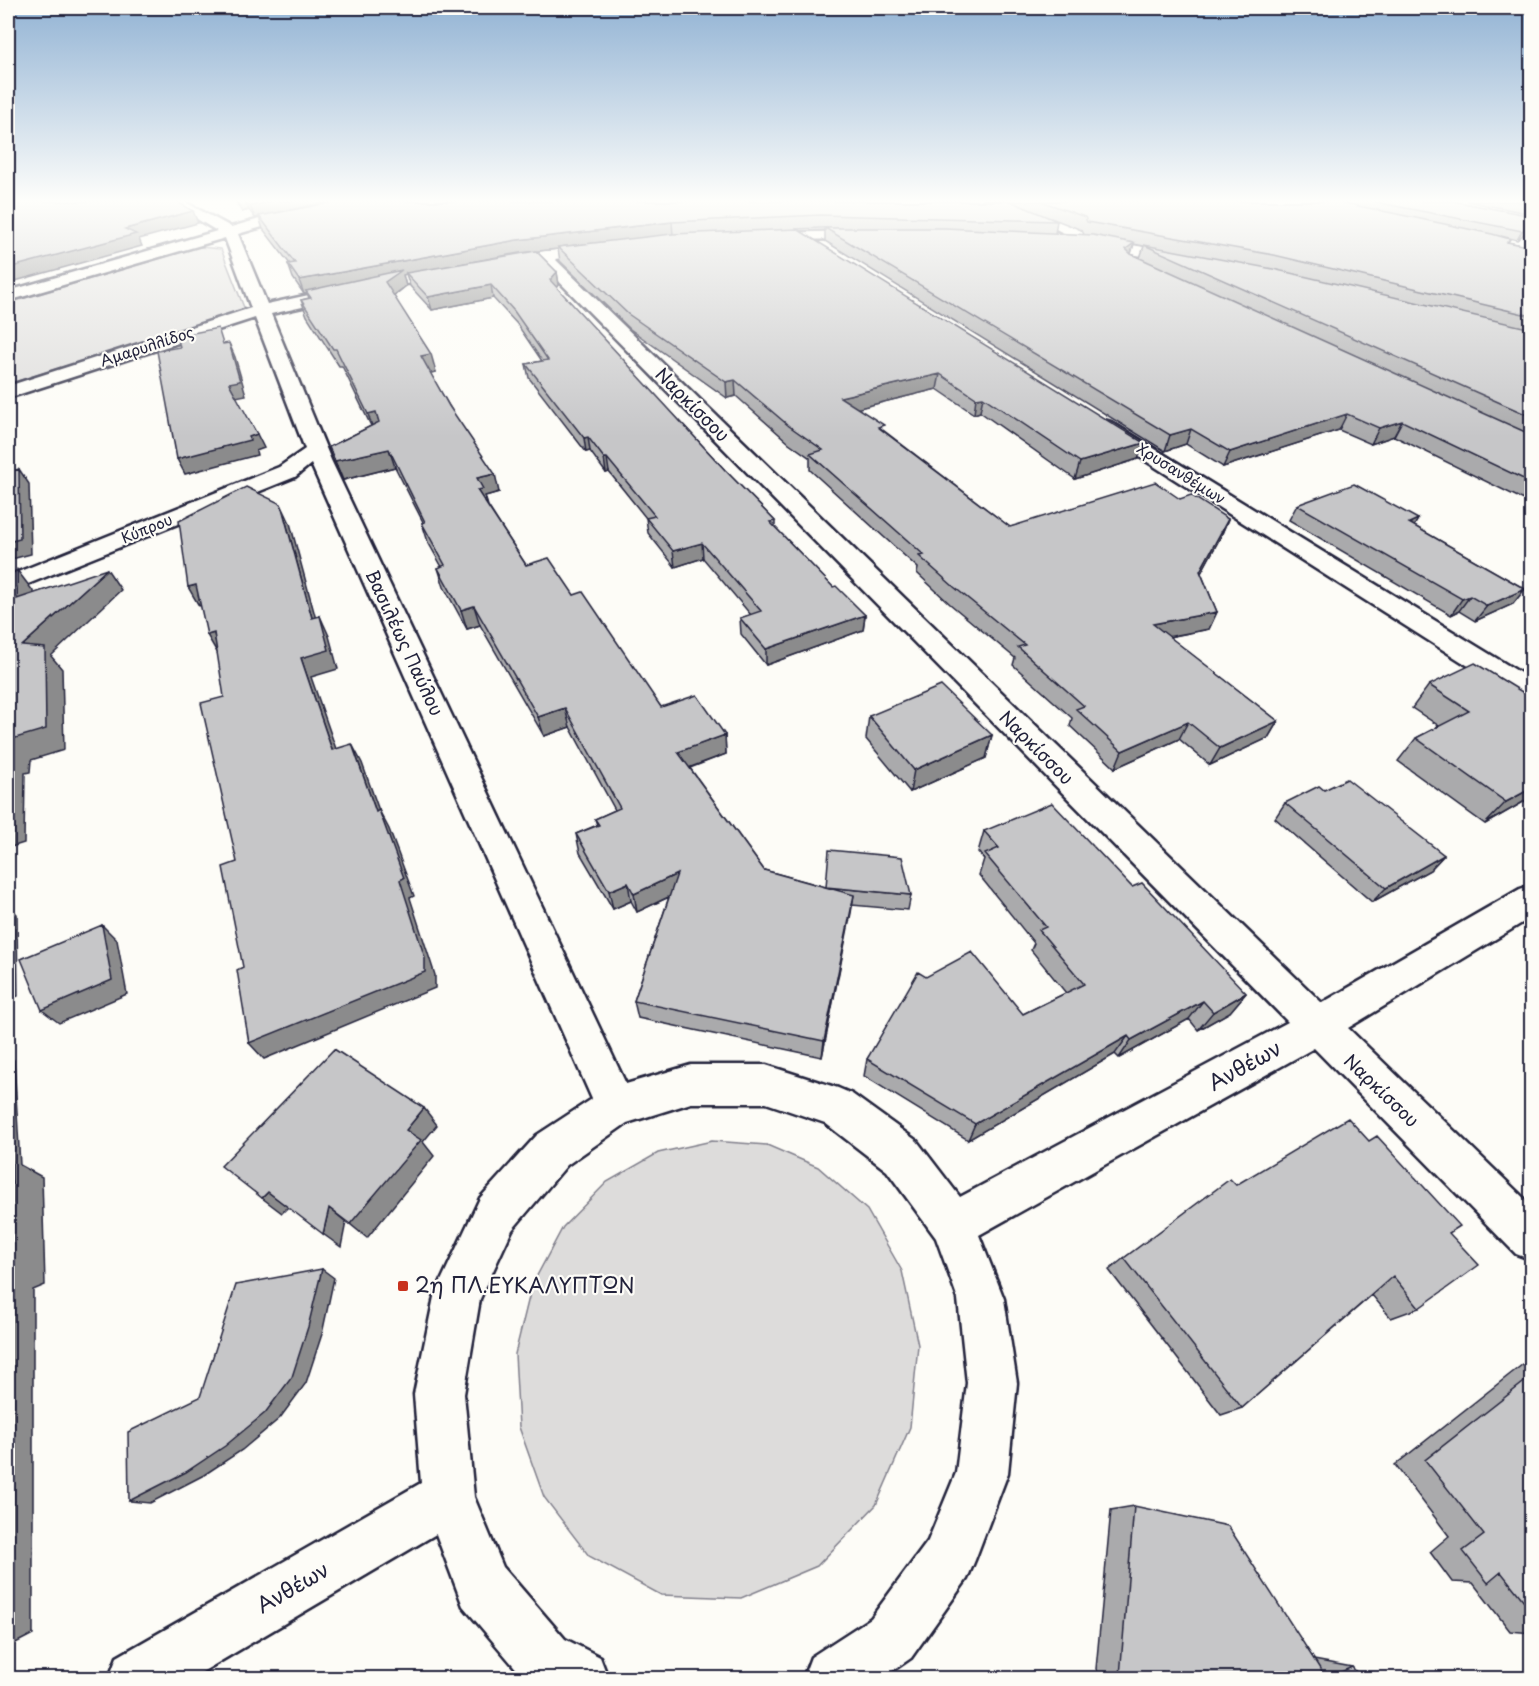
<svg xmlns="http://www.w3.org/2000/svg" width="1539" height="1686" font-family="'Playpen Sans',sans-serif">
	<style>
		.green { fill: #dddcdb; stroke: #807f8b; stroke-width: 1.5 }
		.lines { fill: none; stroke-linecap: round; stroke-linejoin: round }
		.minor-casing { stroke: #22223b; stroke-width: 5 }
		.minor { fill: #fdfcf7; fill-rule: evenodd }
		.wall { fill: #aaaaac; stroke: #22223b; stroke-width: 1.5; fill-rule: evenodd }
		.shaded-wall { fill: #8b8b8c; stroke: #22223b; stroke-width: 1.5 }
		.building { fill: #c6c6c8; stroke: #22223b; stroke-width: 1.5 }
		.poi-dot { fill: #c8321e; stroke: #fdfcf7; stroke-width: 2 }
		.labels { text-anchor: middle; stroke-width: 4.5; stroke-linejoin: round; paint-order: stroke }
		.far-street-label { font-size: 15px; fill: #22223b; stroke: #fdfcf7 }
		.street-label { font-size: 18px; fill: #22223b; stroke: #fdfcf7 }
		.near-street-label { font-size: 21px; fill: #22223b; stroke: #fdfcf7 }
		.near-poi-label { font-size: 21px; fill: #22223b; stroke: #fdfcf7; text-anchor: start }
	</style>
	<rect width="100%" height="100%" fill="#fdfcf7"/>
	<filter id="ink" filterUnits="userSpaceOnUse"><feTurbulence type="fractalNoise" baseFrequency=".0167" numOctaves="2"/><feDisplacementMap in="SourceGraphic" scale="12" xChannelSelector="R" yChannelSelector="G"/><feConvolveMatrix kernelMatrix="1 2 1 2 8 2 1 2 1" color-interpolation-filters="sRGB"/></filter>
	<g filter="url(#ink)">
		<path class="green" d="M199,247L221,249L245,310L8,384V303Z
			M712,1141L767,1145L818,1167L867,1210L902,1271L918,1345L910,1427L876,1505L817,1566L741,1598L661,1595L589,1556L544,1497L519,1427L515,1354L532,1285L563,1227L607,1182L658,1153Z"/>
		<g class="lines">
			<defs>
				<path id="minor" d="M167,201H183L231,227C279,213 330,201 380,201L373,205L269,225L238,234L267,304L406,274L543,251L607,246L610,249L607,252L555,259L1322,1003L1520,889L1532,885V917L1348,1028L1532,1206V1260L1516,1254L1314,1048L979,1235L1004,1299L1017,1383L1008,1473L975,1560L967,1579L911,1658L882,1678H803L811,1657L871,1618L928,1541L956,1473L967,1383L958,1299L936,1238L887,1171L825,1123L766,1103H691L627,1123L567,1165L512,1230L480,1299L464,1394L474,1497L503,1567L565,1639L600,1657L608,1678H524L463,1606L436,1534L192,1678H109L117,1657L421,1483L414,1394L434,1297L441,1281L480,1198L537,1135L592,1099L311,464L295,477L8,592V576L279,467L305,449L255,318L8,398V386L251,308L225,238L8,301V291L217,231ZM539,261L1288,1022L960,1197L917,1141L852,1094L838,1088L766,1065H691L626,1084L331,460L271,314L406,284Z
					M984,201H1003L1066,223L1097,239L1185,254L1193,259L1185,264L1115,251L1108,256L1103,254L1056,229Z
					M869,231L876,235L874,238L764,241L757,237L764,233Z
					M1104,420L1111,422L1532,680V702L1522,700L1097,430L1094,426L1097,422Z"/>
			</defs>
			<use href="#minor" class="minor-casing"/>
			<use href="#minor" class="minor"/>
		</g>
		<path class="wall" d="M235,201H1452L1532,216V227L1517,240L1501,236L1510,239L1508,242L1532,247V504L1394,436L1371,444L1339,430L1223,467L1186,444L1165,451L825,241V228H840H821L797,229L1138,459L1075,479L980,412L974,414L937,389L858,408L883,430L1010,527L1180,499L1228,519L1221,536L1201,573L1217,612L1209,629L1169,637L1278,721L1268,738L1210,765L1179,739L1115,768L1070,726L1072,718L1013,665L1015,658L950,604L917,573L918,568L810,470V458L789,443L736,396L727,398L630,329L560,261L558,249L536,251L557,272L559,285L557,288L725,470L775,521V527L833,587L865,615L863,630L766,665L741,634L740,618L751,615L703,558L675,567L648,533L646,518L609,472L606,473L590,451L586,452L529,378L526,364L542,361L517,324L493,298L432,310L410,286L406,274L403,275L406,286L394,296L436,372L430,373L499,492L485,496L488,506L526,565L574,595L661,707L725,735L726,754L690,768L764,870L826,887L911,895L908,910L852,905L822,1057L638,1018L634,1001L669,897L637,912L631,901L613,909L580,853L576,834L597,825L595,819L615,810L570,727L544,736L480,625L467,629L444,587L438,568L442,567L428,542L422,523L423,522L395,467L343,480L329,447L371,426L342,366H339L307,316L301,300L309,298L307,293L304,294L293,278L288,264H290L263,229L259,217L255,218L249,210L242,212ZM1051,218L1082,230L1084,235L1055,233L1057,221ZM1134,244L1144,246L1140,258L1131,254ZM532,252L489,259L519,253Z
			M1466,201H1532V214Z
			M1297,505L1418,519L1414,526L1525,589L1513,604L1475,621L1459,611L1451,615L1289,520Z
			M1429,685L1532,698V797L1485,824L1398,761L1416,738L1439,726L1412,708Z
			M869,716L992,735L986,758L910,792L866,739Z
			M1324,790L1444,855L1430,870L1372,902L1275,818L1285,803Z
			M984,831L1132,887L1246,993L1230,1012L1198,1030L1189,1019L1119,1058L1115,1054L968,1140L864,1076L867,1059L926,977L1023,1014L1066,993L1031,950L1034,943L979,875L984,859L978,852Z
			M1532,1061V1080L1530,1066Z
			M1236,1185L1449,1233L1419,1308L1391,1318L1372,1295L1242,1408L1221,1415L1109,1270L1124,1258Z
			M1532,1357V1633L1510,1631L1473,1583L1452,1582L1430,1552L1449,1536L1395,1465Z
			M1134,1506L1314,1660L1352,1667L1361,1678H1102L1096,1669L1111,1510Z"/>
		<path class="shaded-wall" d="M237,201H245L249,210L242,212Z
			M274,201H365L323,203L255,218L250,206Z
			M193,211L198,223L139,239L142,246L8,283V268L125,229Z
			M672,222L673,235L558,247V249L519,253L407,274L406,273V274L403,275L406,286L390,298L306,291L307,293L304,294L299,280L517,240Z
			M1532,222V227L1517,240L1522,231Z
			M1134,243L1130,256L1126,249Z
			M557,272L559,285L552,293L550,280Z
			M491,285L493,298L432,310L428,297Z
			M229,343L235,357L246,395L236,397L229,383Z
			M431,354L436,372L426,374L421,356Z
			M940,374L937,389L839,413L840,397Z
			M735,380L736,396L727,398L726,382Z
			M983,397L980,412L974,414L976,398Z
			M376,412L382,430L374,432L368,414Z
			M1347,414L1339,430L1223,467L1230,452Z
			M1402,421L1394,436L1371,444L1379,428Z
			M1191,429L1186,444L1165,451L1170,435Z
			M257,434L264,448L256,451L257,455L185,474L177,459Z
			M588,437L590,451L586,452L584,438Z
			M1144,443L1138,459L1075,479L1080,462Z
			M389,449L395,467L343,480L335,461Z
			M604,458H607L609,472L606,473Z
			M19,469L29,484L31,554L8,560V542Z
			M495,474L499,492L485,496L488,508L477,490V478Z
			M281,504L290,523L321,638L312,618Z
			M1228,519L1221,536L1193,588L1200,571Z
			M1418,519L1409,535V523Z
			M702,543L703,558L675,567L673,551Z
			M107,569L121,590L51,656L62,669L64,750L31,760L30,772L25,773L24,843L8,848V752L22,646Z
			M17,570L33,591L34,620L17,599Z
			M196,585L207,604L199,606L188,587Z
			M1525,589L1513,604L1475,621L1487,606Z
			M1470,596L1459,611L1451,615L1462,599Z
			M474,606L480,625L467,629L461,610Z
			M1217,612L1209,629L1146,641L1153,624Z
			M865,615L863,630L766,665V649Z
			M320,616L329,636L338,669L311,677L343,769L332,750L301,658Z
			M214,633L218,654L207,635Z
			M565,708L570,727L544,736L538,717Z
			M1278,721L1268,738L1210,765L1220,748Z
			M1188,722L1179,739L1115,768L1122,751Z
			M725,735L726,754L680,771L678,752Z
			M992,735L986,758L910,792L914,770Z
			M352,744L362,763L386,830L376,812Z
			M1532,788V797L1485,824L1506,802Z
			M379,810L389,829L414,896L410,898L435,975V988L264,1059L249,1043L400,880Z
			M1444,855L1430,870L1372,902L1386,888Z
			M677,874L679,892L637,912L634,894Z
			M628,883L631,901L613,909L609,891Z
			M854,895L851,913L822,1057L824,1041Z
			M8,906L17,914L18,996L8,1000Z
			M102,925L117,940L127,994L59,1023L42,1010Z
			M1246,993L1230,1012L1198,1030L1213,1012Z
			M1203,1001L1189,1019L1119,1058L1131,1040Z
			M1128,1036L1115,1054L968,1140L975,1124Z
			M8,1056L14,1060L20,1165L42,1177L45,1285L33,1290V1634L8,1647Z
			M424,1108L437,1125L423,1142L434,1156L367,1238L350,1224L406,1130Z
			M268,1192L288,1207L282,1213L262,1198Z
			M329,1208L346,1222L341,1247L323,1234Z
			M322,1269L334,1278L322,1334L306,1383L280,1418L242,1450L204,1475L150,1503L129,1501Z"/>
		<path class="building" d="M14,201H176L193,211L125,229L136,234L8,268V202Z
			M246,201H274L250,206Z
			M340,201H1010L1057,221L821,215L672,222L517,240L299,280L288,264L295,263L259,216Z
			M1041,201H1335L1492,234L1510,239L1507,242L1532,247V316L1274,255L1087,222L1085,217Z
			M1370,201H1452L1532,216V222L1522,231Z
			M1515,201H1532V204Z
			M825,228H945L1093,235L1134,243L1126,249L1131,254L1532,435V483L1402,421L1379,428L1347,414L1230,452L1191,429L1170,435Z
			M797,229L1144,443L1080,462L983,397L976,398L940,374L840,397L884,425L878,427L1010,527L1155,482L1180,499L1191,495L1228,519L1200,571L1217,612L1153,624L1278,721L1220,748L1188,722L1122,751L1076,709L1084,706L1018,647L1025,645L954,587L919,556L924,555L810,454L823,450L789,426L735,380L726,382L628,314L558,247L672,234Z
			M1144,245L1273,269L1532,329V417Z
			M536,251L557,272L550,280L725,470L775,521L770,522L833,587L836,586L865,615L766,649L740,618L761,611L702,543L673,551L646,518L655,516L607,458H604L588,437L584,438L526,364L548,360L514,311L491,285L428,297L406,273Z
			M402,270L385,282L431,354L421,356L449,406L495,474L477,478L483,489L477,490L526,565L549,558L574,595L583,592L661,707L697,695L725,735L678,752L764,870L854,895L824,1041L634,1001L677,874L634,894L628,883L609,891L576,834L599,825L595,819L620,808L565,708L538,717L474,606L461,610L438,568L445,565L422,523L425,522L389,449L335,461L329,447L379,422L376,412L368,414L336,349H333L301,300L311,298L306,291Z
			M218,328L223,344L229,343L240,381L229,383L257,434L249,437L250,440L177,459L157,351L180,347L177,336Z
			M19,469L20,539L8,542V472Z
			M1354,484L1418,519L1409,523L1525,589L1487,606L1470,596L1462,599L1297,505Z
			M246,487L281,504L312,618L320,616L329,650L301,658L332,750L352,744L376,812L379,810L404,878L400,880L425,958V972L249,1043L237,970L243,967L223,867L237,862L201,703L224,697L214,633L207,635L196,585L188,587L179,521Z
			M107,569L22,646L45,648L46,729L12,739L11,751L8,752V578L17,570V599Z
			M1475,663L1532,698V788L1506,802L1416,738L1469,711L1429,685Z
			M941,686L992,735L914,770L869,716Z
			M1347,779L1444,855L1386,888L1285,803L1319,786L1324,790Z
			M1052,803L1132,887L1142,883L1246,993L1213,1012L1203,1001L1131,1040L1128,1036L975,1124L867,1059L918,972L926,977L972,952L1023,1014L1084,984L1039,930L1046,927L985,854L999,848L984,831Z
			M829,850L902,857L911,895L826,887Z
			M102,925L112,980L42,1010L21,959Z
			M334,1049L424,1108L406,1130L421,1140L350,1224L329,1208L323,1234L268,1192L262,1198L221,1166Z
			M1348,1118L1369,1141L1377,1136L1460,1226L1449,1233L1479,1265L1419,1308L1393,1276L1242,1408L1124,1258L1230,1179L1236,1185Z
			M12,1161L13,1273L8,1275V1163Z
			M322,1269L308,1327L292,1377L265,1413L225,1446L186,1472L129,1501L128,1432L200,1397L236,1285Z
			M1532,1376V1611L1501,1572L1488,1583L1463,1551L1484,1535L1425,1460Z
			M1134,1506L1228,1526L1326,1678H1121L1120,1676Z
			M1352,1667L1361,1678H1328Z"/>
	</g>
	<linearGradient id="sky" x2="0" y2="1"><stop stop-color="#92b3d4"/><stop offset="0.46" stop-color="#fefefb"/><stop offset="1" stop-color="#fefefb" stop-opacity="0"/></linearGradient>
	<rect width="1539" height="437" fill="url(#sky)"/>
	<rect class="poi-dot" x="397" y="1280" width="12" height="12" rx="3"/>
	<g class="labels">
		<g class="far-street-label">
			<text transform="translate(147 347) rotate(-18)" y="5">Αμαρυλλίδος</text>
			<text transform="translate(1181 474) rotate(32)" y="5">Χρυσανθέμων</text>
			<text transform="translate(147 529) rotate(-22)" y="5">Κύπρου</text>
		</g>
		<g class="street-label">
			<text transform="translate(692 405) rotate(45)" y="6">Ναρκίσσου</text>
			<text transform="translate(404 643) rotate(65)" y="6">Βασιλέως Παύλου</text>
			<text transform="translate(1036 748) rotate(45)" y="6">Ναρκίσσου</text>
			<text transform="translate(1381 1091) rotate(44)" y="6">Ναρκίσσου</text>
		</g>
		<g class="near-street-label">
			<text transform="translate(1245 1066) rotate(-29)" y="7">Ανθέων</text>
			<text transform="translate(293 1588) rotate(-30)" y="7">Ανθέων</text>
		</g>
		<g class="near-poi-label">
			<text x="415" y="1293">2η ΠΛ.ΕΥΚΑΛΥΠΤΩΝ</text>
		</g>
	</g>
	<rect width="1539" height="1686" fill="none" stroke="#fdfcf7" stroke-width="30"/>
	<rect x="15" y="15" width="1509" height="1656" fill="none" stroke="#22223b" stroke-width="2" filter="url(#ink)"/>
</svg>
